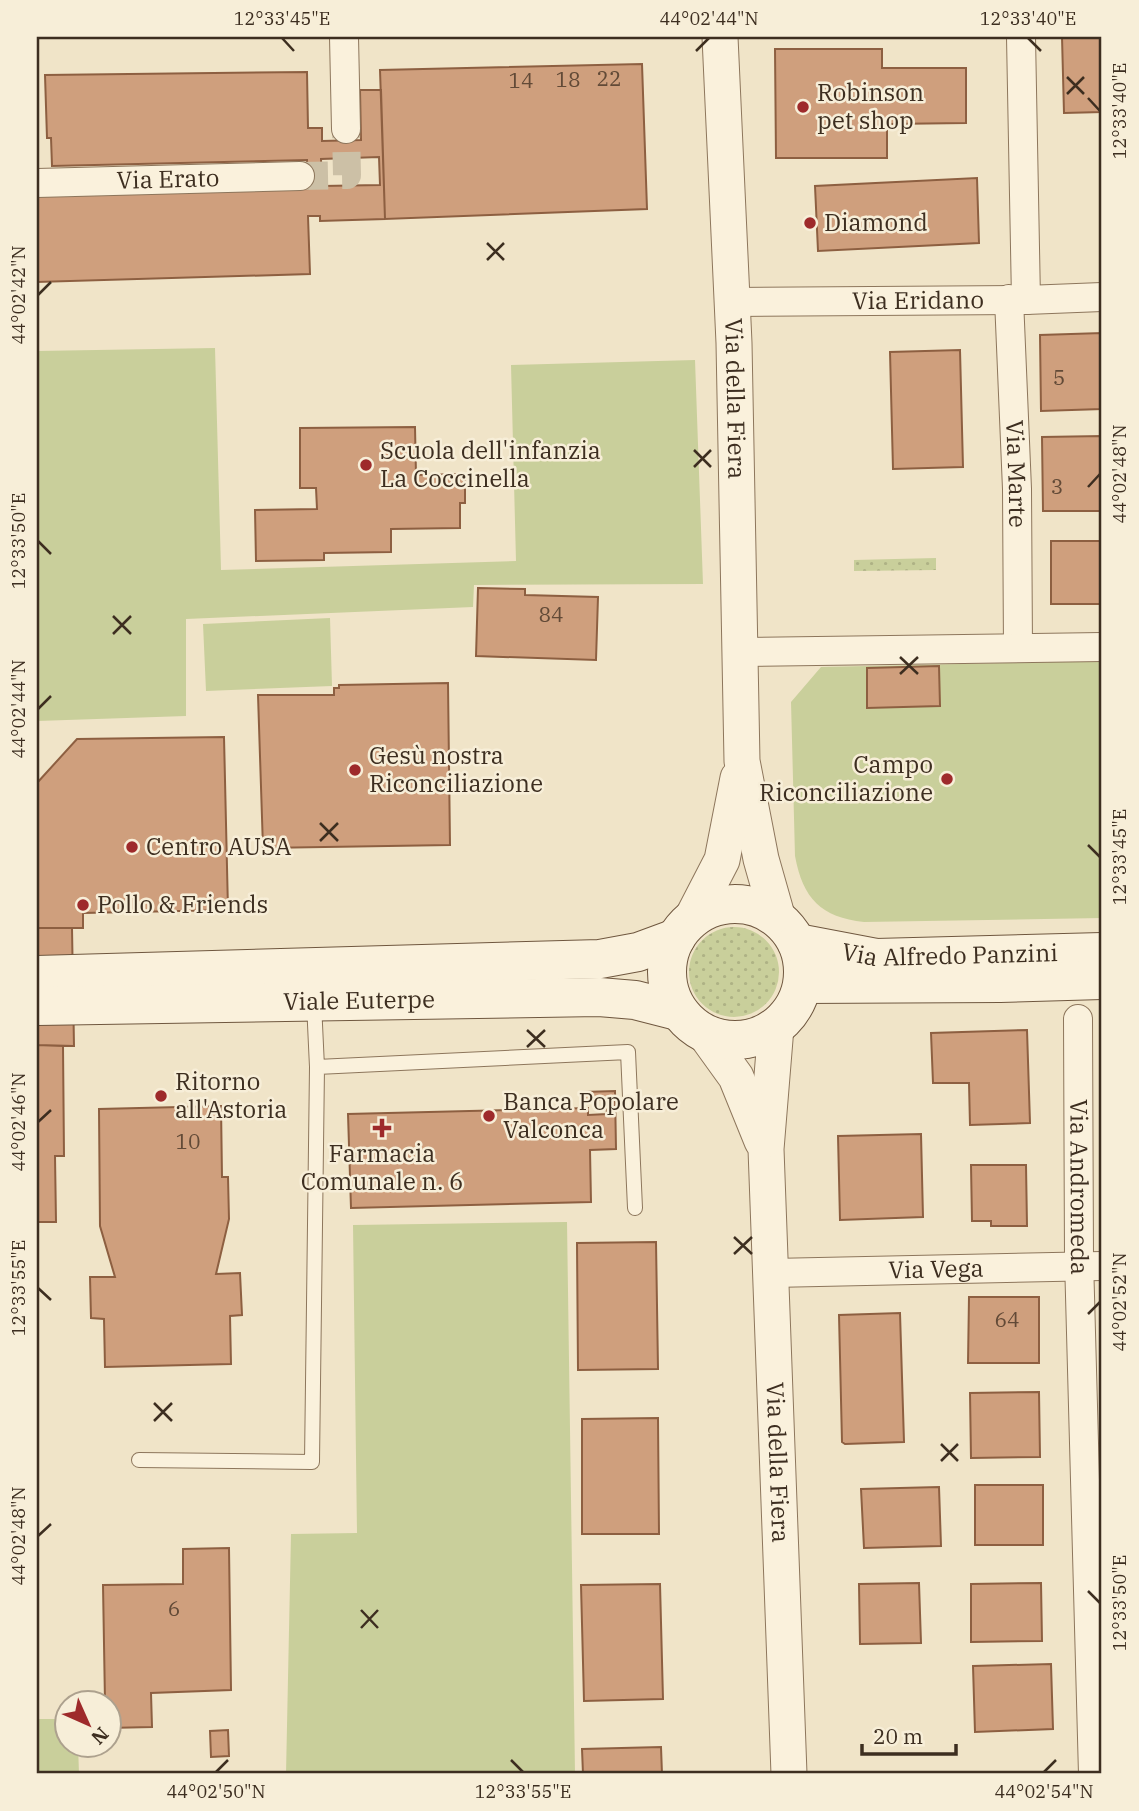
<svg xmlns="http://www.w3.org/2000/svg" width="1139" height="1811" font-family="'IBM Plex Serif',serif">
	<style>
		.grass { fill: url(#grass-dots) }
		.green { fill: #c9cf9b }
		.building { fill: #cf9f7d; stroke: #8d5f41; stroke-width: 2; fill-rule: evenodd }
		.lines { fill: none; stroke-linecap: round; stroke-linejoin: round }
		.minor-tunnel { stroke: #ccc0a6; stroke-width: 28; stroke-dasharray: 28 14; stroke-linecap: butt }
		.service-casing { stroke: #8d765c; stroke-width: 16 }
		.minor-casing { stroke: #8d765c; stroke-width: 30 }
		.tertiary-casing { stroke: #8d765c; stroke-width: 37 }
		.secondary-casing { stroke: #6f573f; stroke-width: 40 }
		.service { stroke: #faf1dc; stroke-width: 14 }
		.minor { stroke: #faf1dc; stroke-width: 28 }
		.tertiary { stroke: #faf1dc; stroke-width: 35 }
		.secondary { stroke: #faf1dc; stroke-width: 38 }
		.ticks { fill: none; stroke: #3d2e20; stroke-width: 2.5 }
		.poi-dot { fill: #9e2a2b; stroke: #f7eed8; stroke-width: 2.5 }
		.labels { text-anchor: middle; stroke-width: 5; stroke-linejoin: round; paint-order: stroke }
		.number-label { font-size: 21px; fill: #624a37 }
		.poi-label { font-size: 24px; fill: #3d2e20; stroke: #f7eed8; text-anchor: start }
		.street-label { font-size: 24px; fill: #3d2e20; stroke: #f7eed8 }
		.neatline { fill: none; stroke: #3d2e20; stroke-width: 2.5 }
		.ticks-label { font-size: 18px; text-anchor: middle; fill: #3d2e20 }
	</style>
	<defs>
		<pattern id="grass-dots" width="8" height="8" patternUnits="userSpaceOnUse" patternTransform="scale(1.75)"><rect width="8" height="8" fill="#c9cf9b"/><path d="M2 2h.1M6 6h.1" fill="none" stroke="#aeb285" stroke-width="1.8" stroke-linecap="round"/></pattern>
	</defs>
	<rect width="100%" height="100%" fill="#f0e4c8"/>
	<path class="grass" d="M936,558V570L854,571V560Z
		M689 972a45 45 0 1 1 90 0a45 45 0 1 1-90 0Z"/>
	<path class="green" d="M215,348L221,570L516,561L511,365L695,360L703,584L474,585L473,607L186,619V716L37,721V351Z
		M330,618L332,686L206,691L203,624Z
		M1102,661V918L864,922C821,917 803,899 795,856L791,702L821,667Z
		M567,1222L575,1774H286L291,1534L357,1533L353,1225Z
		M37,1719H66V1744L78,1745L79,1774H37Z"/>
	<path class="building" d="M1062,37H1102V112L1064,113Z
		M775,49H882V68H966V123L887,124V158H776Z
		M642,64L647,209L385,219L380,70Z
		M307,72L308,128H322V141L361,140L360,90H381L385,219L320,221V216H308L310,274L37,282V195L308,189L307,160L52,166L51,138H47L45,75ZM379,157L380,185L322,186L321,159Z
		M977,178L979,243L818,251L815,186Z
		M1102,333V409L1041,411L1040,335Z
		M960,350L963,467L893,469L890,352Z
		M415,427L416,475L465,474V503H460V528L391,529V552L324,553V560L256,561L255,510L317,509L316,488H300V428Z
		M1102,436V511H1043L1042,437Z
		M1051,541H1102V604H1051Z
		M478,588L525,589V595L598,597L596,660L476,656Z
		M939,666L940,706L867,708V668Z
		M448,683L450,845L263,848L258,695H334V688H339V685Z
		M224,737L228,910L83,913V928H37V783L77,739Z
		M37,928H72L74,1046L37,1045Z
		M1027,1030L1030,1123L970,1125L969,1083H933L931,1033Z
		M37,1045L63,1046L64,1156H55L56,1222H37Z
		M615,1091L616,1149L590,1150L591,1202L351,1208L348,1114L588,1108V1115L607,1114L606,1100H584L583,1092Z
		M221,1106L222,1177H228L229,1219L216,1274L240,1273L242,1315L230,1316L231,1364L105,1367L104,1319L91,1318L90,1277H115L100,1226L99,1109Z
		M921,1134L923,1217L840,1220L838,1136Z
		M971,1165H1026L1027,1226H991V1221H972Z
		M656,1242L658,1369L578,1370L577,1243Z
		M969,1297H1039V1363H968Z
		M900,1313L904,1442L845,1444L842,1442L839,1315Z
		M1039,1392L1040,1457L971,1458L970,1393Z
		M658,1418L659,1534H582V1419Z
		M975,1485H1043V1545H975Z
		M939,1487L941,1546L864,1548L861,1489Z
		M229,1548L231,1690L151,1693L152,1727L108,1728V1702H105L103,1585L183,1584V1549Z
		M919,1583L921,1643L860,1644L859,1584Z
		M1041,1583L1042,1641L971,1642V1584Z
		M660,1584L663,1699L584,1701L581,1585Z
		M1051,1664L1053,1729L975,1732L973,1666Z
		M228,1730L229,1756L211,1757L210,1731Z
		M661,1747L662,1774H583L582,1749Z"/>
	<g class="lines">
		<path class="minor-tunnel" d="M300,176L347,175L346,129"/>
		<defs>
			<path id="service" d="M314,1003L317,1067L628,1052L635,1208
				M139,1460L312,1462L317,1067"/>
			<g id="minor">
				<path d="M344,37L346,129"/>
				<path d="M1021,37L1026,300"/>
				<path id="s1" d="M37,183L300,176"/>
				<path id="s2" d="M1009,299L1017,489L1018,648"/>
				<path id="s3" d="M732,302L1026,300L1102,297"/>
				<path d="M738,652L1102,647"/>
				<path id="s4" d="M1078,1019L1079,1259L1093,1774"/>
				<path id="s5" d="M772,1273L1102,1266"/>
			</g>
			<g id="tertiary">
				<path id="s6" d="M720,37L734,343L742,761L761,859L778,919"/>
				<path d="M691,920L722,860L738,778"/>
				<path id="s7" d="M776,1027L766,1149L789,1774"/>
				<path d="M705,1034L736,1077L762,1141"/>
			</g>
			<g id="secondary">
				<circle cx="735" cy="972" r="68"/>
				<path id="s8" d="M797,943L876,958L1102,952"/>
				<path d="M37,975L600,959L638,952L676,938"/>
				<path d="M803,984L1000,983L1102,980"/>
				<path id="s9" d="M37,1006L599,997L635,1000L678,1011"/>
			</g>
		</defs>
		<use href="#service" class="service-casing"/>
		<use href="#minor" class="minor-casing"/>
		<use href="#tertiary" class="tertiary-casing"/>
		<use href="#secondary" class="secondary-casing"/>
		<use href="#service" class="service"/>
		<use href="#minor" class="minor"/>
		<use href="#tertiary" class="tertiary"/>
		<use href="#secondary" class="secondary"/>
	</g>
	<path class="ticks" d="M282,38L294,51M1028,38L1041,51M696,51L709,38M1067,77L1084,94M1067,94L1084,77M1088,98L1100,111M487,243L504,260M487,260L504,243M38,295L51,282M694,450L711,467M694,467L711,450M1088,487L1100,474M38,541L51,554M113,616L131,634M113,634L131,616M900,657L918,674M900,674L918,657M38,709L51,696M320,823L338,841M320,841L338,823M1088,845L1100,857M527,1030L545,1047M527,1047L545,1030M38,1122L51,1110M734,1237L752,1254M734,1254L752,1237M38,1288L51,1300M1088,1314L1100,1302M154,1403L172,1421M154,1421L172,1403M941,1444L958,1461M941,1461L958,1444M38,1536L51,1524M1088,1591L1100,1603M361,1610L378,1628M361,1628L378,1610M511,1760L523,1772M216,1772L228,1760M1044,1772L1056,1760"/>
	<g class="poi-dot">
		<circle cx="803" cy="107" r="7"/>
		<circle cx="810" cy="223" r="7"/>
		<circle cx="366" cy="465" r="7"/>
		<circle cx="355" cy="770" r="7"/>
		<circle cx="947" cy="779" r="7"/>
		<circle cx="132" cy="847" r="7"/>
		<circle cx="83" cy="905" r="7"/>
		<circle cx="161" cy="1096" r="7"/>
		<circle cx="489" cy="1116" r="7"/>
		<path d="M378.5 1117.5h7v7h7v7h-7v7h-7v-7h-7v-7h7z"/>
	</g>
	<g class="labels">
		<g class="number-label">
			<text x="609" y="86">22</text>
			<text x="568" y="87">18</text>
			<text x="521" y="88">14</text>
			<text x="1059" y="385">5</text>
			<text x="1057" y="494">3</text>
			<text x="551" y="622">84</text>
			<text x="188" y="1149">10</text>
			<text x="1007" y="1327">64</text>
			<text x="174" y="1616">6</text>
		</g>
		<g class="poi-label">
			<text x="817" y="101">Robinson<tspan x="817" dy="28">pet shop</tspan></text>
			<text x="824" y="231">Diamond</text>
			<text x="380" y="459">Scuola dell'infanzia<tspan x="380" dy="28">La Coccinella</tspan></text>
			<text x="369" y="764">Gesù nostra<tspan x="369" dy="28">Riconciliazione</tspan></text>
			<text x="933" y="773" text-anchor="end">Campo<tspan x="933" dy="28">Riconciliazione</tspan></text>
			<text x="146" y="855">Centro AUSA</text>
			<text x="97" y="913">Pollo &amp; Friends</text>
			<text x="175" y="1090">Ritorno<tspan x="175" dy="28">all'Astoria</tspan></text>
			<text x="503" y="1110">Banca Popolare<tspan x="503" dy="28">Valconca</tspan></text>
			<text x="382" y="1162" text-anchor="middle">Farmacia<tspan x="382" dy="28">Comunale n. 6</tspan></text>
		</g>
		<g class="street-label">
			<text dy="8" stroke="none"><textPath href="#s1" startOffset="131">Via Erato</textPath></text>
			<text dy="8" stroke="none"><textPath href="#s3" startOffset="186">Via Eridano</textPath></text>
			<text dy="8" stroke="none"><textPath href="#s6" startOffset="362">Via della Fiera</textPath></text>
			<text dy="8" stroke="none"><textPath href="#s2" startOffset="175">Via Marte</textPath></text>
			<text dy="8" stroke="none"><textPath href="#s8" startOffset="154">Via Alfredo Panzini</textPath></text>
			<text dy="8" stroke="none"><textPath href="#s9" startOffset="322">Viale Euterpe</textPath></text>
			<text dy="8" stroke="none"><textPath href="#s4" startOffset="168">Via Andromeda</textPath></text>
			<text dy="8" stroke="none"><textPath href="#s5" startOffset="164">Via Vega</textPath></text>
			<text dy="8" stroke="none"><textPath href="#s7" startOffset="436">Via della Fiera</textPath></text>
		</g>
	</g>
	<rect width="1139" height="1811" fill="none" stroke="#f7eed8" stroke-width="77"/>
	<g transform="translate(88 1724) rotate(135)"><circle r="33" fill="#f7eed8" stroke="#ada18e" stroke-width="2"/>
	<path d="M0-5L12 26L0 18L-12 26Z" fill="#9e2a2b"/>
	<text y="-10" font-size="19" font-weight="bold" text-anchor="middle" fill="#3d2e20">N</text>
	</g>
	<path d="M862 1744v10h94v-10" fill="none" stroke="#3d2e20" stroke-width="3.5"/>
	<text x="873" y="1744" font-size="21" fill="#3d2e20" stroke="#f7eed8" stroke-width="5" paint-order="stroke">20 m</text>
	<rect x="38" y="38" width="1062" height="1734" class="neatline"/>
	<g class="ticks-label">
		<text x="282" y="25">12°33'45"E</text>
		<text x="709" y="25">44°02'44"N</text>
		<text x="1028" y="25">12°33'40"E</text>
		<text transform="translate(1120 111) rotate(-90)" y="6">12°33'40"E</text>
		<text transform="translate(19 295) rotate(-90)" y="6">44°02'42"N</text>
		<text transform="translate(1120 474) rotate(-90)" y="6">44°02'48"N</text>
		<text transform="translate(19 541) rotate(-90)" y="6">12°33'50"E</text>
		<text transform="translate(19 709) rotate(-90)" y="6">44°02'44"N</text>
		<text transform="translate(1120 857) rotate(-90)" y="6">12°33'45"E</text>
		<text transform="translate(19 1122) rotate(-90)" y="6">44°02'46"N</text>
		<text transform="translate(19 1288) rotate(-90)" y="6">12°33'55"E</text>
		<text transform="translate(1120 1302) rotate(-90)" y="6">44°02'52"N</text>
		<text transform="translate(19 1536) rotate(-90)" y="6">44°02'48"N</text>
		<text transform="translate(1120 1603) rotate(-90)" y="6">12°33'50"E</text>
		<text x="216" y="1798">44°02'50"N</text>
		<text x="523" y="1798">12°33'55"E</text>
		<text x="1044" y="1798">44°02'54"N</text>
	</g>
</svg>
